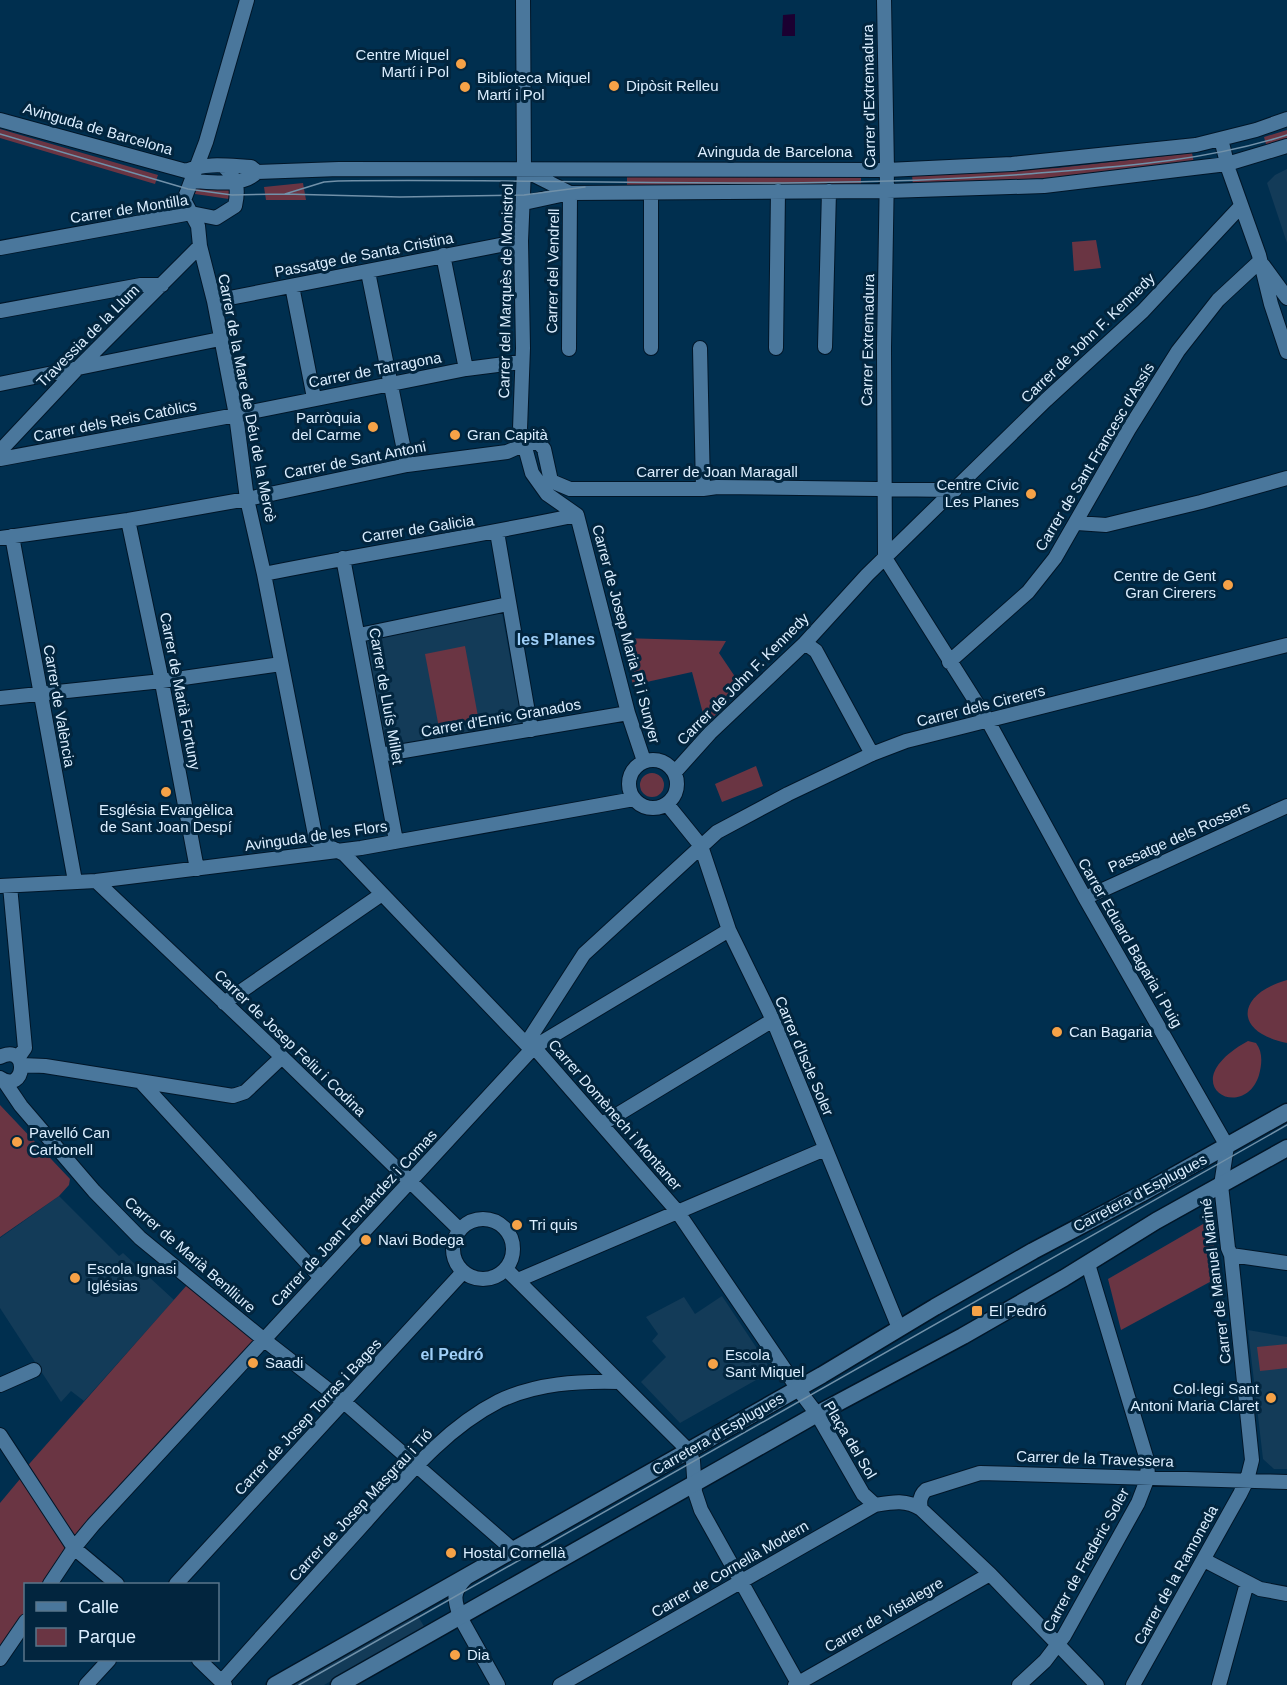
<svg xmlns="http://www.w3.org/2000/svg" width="1287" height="1685" font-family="Arial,sans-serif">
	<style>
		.built { fill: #133b58 }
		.green { fill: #6a3543 }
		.water { fill: #1b0031 }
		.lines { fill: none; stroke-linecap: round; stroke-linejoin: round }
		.minor-casing { stroke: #011628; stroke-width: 16 }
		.tertiary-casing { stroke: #011628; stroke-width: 19 }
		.minor { stroke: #4a779c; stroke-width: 14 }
		.tertiary { stroke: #4a779c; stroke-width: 16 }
		.tram { stroke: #7191a9; stroke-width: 1.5 }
		.poi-dot { fill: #f6a247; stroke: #02253e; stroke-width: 2 }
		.labels { text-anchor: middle; stroke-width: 6; stroke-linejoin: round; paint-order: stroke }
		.poi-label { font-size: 15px; fill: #dbeeff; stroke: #02253e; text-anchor: start }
		.street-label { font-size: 15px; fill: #dbeeff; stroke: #02253e }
		.neighbourhood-label { font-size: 16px; font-weight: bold; fill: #9fcff8; stroke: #02253e }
	</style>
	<rect width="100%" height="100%" fill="#002f4f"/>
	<path class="built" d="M1287,169V243L1267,183L1275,175Z
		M502,613L522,723L386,748L365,639Z
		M59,1196L119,1256L123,1253L174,1300L84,1401L71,1391L61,1402L0,1308V1238Z
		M722,1296L772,1371L680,1423L641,1382L666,1357L652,1341L658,1334L646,1317L684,1297L695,1314Z
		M1248,1330L1287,1337V1469H1274L1263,1459Z
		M416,1613L425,1628L324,1685H289Z"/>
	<path class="green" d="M0,129L158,175L155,184L0,138Z
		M1287,130V141L1267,148L1264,137Z
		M1192,153L1194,163L1061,177L913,186L912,175L1057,168Z
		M627,176H861V186H627Z
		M303,183L306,200H266L264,187Z
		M196,185L229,190V199L195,194Z
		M1096,240L1101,268L1074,271L1072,242Z
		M621,638L726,641L719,653L742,687L706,725L692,672L633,685Z
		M465,646L479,722L439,728L425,654Z
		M756,766L763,786L722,802L715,784Z
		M640 785a12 12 0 1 1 24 0a12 12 0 1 1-24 0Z
		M1287,980V1043C1232,1032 1237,994 1287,980Z
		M1248,1041L1256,1043C1263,1052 1262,1064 1259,1075C1244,1124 1170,1084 1248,1041Z
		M0,1105L70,1179L69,1185L59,1196L0,1237Z
		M1210,1220L1219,1277L1121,1330L1108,1279Z
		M187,1285L254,1340L75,1537L23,1471Z
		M1287,1344V1368L1260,1371L1257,1347Z
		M20,1479L72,1551L48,1584H26L25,1617L0,1652V1503Z"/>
	<path class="water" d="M795,14V36H782L783,15Z"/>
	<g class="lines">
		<defs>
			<path id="minor" d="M247,0L206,142L184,200L198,226L200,246L214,301L236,415L247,499L264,574L316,840L344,854L526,1044L534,1047L677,1211L798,1389L817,1414L863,1494L875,1505
				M523,0L524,170L521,241L523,348L520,429L532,473L547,494L577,515
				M884,0L887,170L884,348L885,558
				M0,120L186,171C206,162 230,166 251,167L257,172
				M1221,139L1229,171L1259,255L1271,304L1287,352
				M526,171L570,193
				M192,181C211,182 244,187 257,172L339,169L887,170L1012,164L1196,145L1256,130L1287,119
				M651,193V348
				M524,203L570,193L887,191L1044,186L1227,164L1287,146
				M0,248L191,213L216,218L235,206C239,188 237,178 223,166
				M443,255L466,369
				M1263,265L1287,298
				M368,272L407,465
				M292,286L314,398
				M214,301L521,241
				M0,311L141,285H162
				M825,347L829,191
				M700,348L703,489
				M776,348L778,191
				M569,349L570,193
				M0,384L220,339
				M0,451L76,370L200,246
				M0,459L236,415L466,369L521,362
				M577,515L628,713L644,761
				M128,520L160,672L197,869
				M1077,523L1106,525L1201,502L1287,478
				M497,532L531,730
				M12,536L75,881
				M0,538L128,520L247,499L407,465L507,452L525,444L538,442L544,449L551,481L570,489H703L717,487L955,490
				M343,558L396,841
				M885,558L988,721L1085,898L1227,1146L1221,1185L1228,1248L1231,1255L1252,1460L1247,1480L1240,1494L1133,1685
				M264,574C368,553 473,537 577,515
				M359,635L508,604
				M805,643L816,651L872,754
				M949,662L1028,592L1055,558L1129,429L1178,351L1218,300L1260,261
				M0,698L162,681L281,664
				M380,755L628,713
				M629 784a24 24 0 1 1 48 0a24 24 0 1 1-48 0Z
				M675,772L710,733L805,643L867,575L1046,400L1143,311L1241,206
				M667,804L701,846L729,930L773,1020L899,1328
				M96,881L282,1057L460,1230
				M0,886L96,881L361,848L634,799
				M10,886L25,1048L18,1058
				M1085,898L1287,806
				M224,1003L382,894
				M526,1044L584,954L717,832L788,794L872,754L906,741L1287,645
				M0,1057C30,1042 26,1095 0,1078
				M22,1065L45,1066L233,1096L245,1092L282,1057
				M4,1081L21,1106L94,1191L140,1238L263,1339L344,1402L513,1550
				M141,1082L321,1278
				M602,1124L773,1020
				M453 1249a30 30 0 1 1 60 0a30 30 0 1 1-60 0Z
				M1231,1255L1287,1263
				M506,1269L689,1451L693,1461L695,1492L701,1510L799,1685
				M518,1280L825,1149
				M0,1385L34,1370
				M0,1435L74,1548L117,1584
				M921,1509C919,1501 920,1495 926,1490L980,1473L1287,1482
				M1204,1560L1260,1589L1287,1594
				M466,1578C452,1593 454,1599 460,1617L498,1685
				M50,1584L74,1548L93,1525L534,1047L729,930
				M176,1584L463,1272
				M0,1659L26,1621
				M199,1660L225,1685
				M222,1681C267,1630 313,1580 359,1529C401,1483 442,1430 499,1401C537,1383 578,1381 619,1382
				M86,1685L109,1660
				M560,1685L875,1505C892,1502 906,1499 921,1509L990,1574L1097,1685
				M795,1685L990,1574
				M1019,1685L1045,1661L1064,1636L1138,1503L1148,1477L1147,1460L1088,1264
				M1219,1685L1247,1583"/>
			<path id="tertiary" d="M275,1685L822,1375L935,1307L1033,1251L1141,1194L1287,1112
				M339,1685L817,1414L963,1336L1064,1278L1156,1221L1287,1148"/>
		</defs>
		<use href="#minor" class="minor-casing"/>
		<use href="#tertiary" class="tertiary-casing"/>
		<use href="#minor" class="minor"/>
		<use href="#tertiary" class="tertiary"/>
		<path class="tram" d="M0,134L188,189L232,195L285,194L400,197L524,195L585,187
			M285,194L324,182L338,181C568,178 798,191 1027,174C1115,167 1203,162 1287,135
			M299,1685L1287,1125"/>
	</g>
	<g class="poi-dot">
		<circle cx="461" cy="64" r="6"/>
		<circle cx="614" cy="86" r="6"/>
		<circle cx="465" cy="87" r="6"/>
		<circle cx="373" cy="427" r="6"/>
		<circle cx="455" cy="435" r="6"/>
		<circle cx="1031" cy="494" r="6"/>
		<circle cx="1228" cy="585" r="6"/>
		<circle cx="166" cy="792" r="6"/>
		<circle cx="1057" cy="1032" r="6"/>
		<circle cx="17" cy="1142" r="6"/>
		<circle cx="517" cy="1225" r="6"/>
		<circle cx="366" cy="1240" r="6"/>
		<circle cx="75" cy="1278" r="6"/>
		<rect x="971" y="1305" width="12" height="12" rx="3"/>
		<circle cx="253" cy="1363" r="6"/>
		<circle cx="713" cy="1364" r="6"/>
		<circle cx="1271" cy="1398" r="6"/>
		<circle cx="451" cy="1553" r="6"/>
		<circle cx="455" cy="1655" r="6"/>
	</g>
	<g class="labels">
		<g class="poi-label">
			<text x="449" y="60" text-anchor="end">Centre Miquel<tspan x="449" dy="17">Martí i Pol</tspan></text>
			<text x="477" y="83">Biblioteca Miquel<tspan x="477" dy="17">Martí i Pol</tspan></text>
			<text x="626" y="91">Dipòsit Relleu</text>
			<text x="361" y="423" text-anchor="end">Parròquia<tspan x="361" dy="17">del Carme</tspan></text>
			<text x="467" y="440">Gran Capità</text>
			<text x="1019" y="490" text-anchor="end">Centre Cívic<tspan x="1019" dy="17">Les Planes</tspan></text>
			<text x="1216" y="581" text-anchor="end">Centre de Gent<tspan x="1216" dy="17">Gran Cirerers</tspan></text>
			<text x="166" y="815" text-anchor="middle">Església Evangèlica<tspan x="166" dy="17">de Sant Joan Despí</tspan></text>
			<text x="1069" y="1037">Can Bagaria</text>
			<text x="29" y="1138">Pavelló Can<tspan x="29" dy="17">Carbonell</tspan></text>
			<text x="529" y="1230">Tri quis</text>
			<text x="378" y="1245">Navi Bodega</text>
			<text x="87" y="1274">Escola Ignasi<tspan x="87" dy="17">Iglésias</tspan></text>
			<text x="989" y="1316">El Pedró</text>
			<text x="725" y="1360">Escola<tspan x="725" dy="17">Sant Miquel</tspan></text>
			<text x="265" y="1368">Saadi</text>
			<text x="1259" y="1394" text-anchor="end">Col·legi Sant<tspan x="1259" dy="17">Antoni Maria Claret</tspan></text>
			<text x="463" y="1558">Hostal Cornellà</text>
			<text x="467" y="1660">Dia</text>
		</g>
		<g class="street-label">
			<text transform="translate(869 96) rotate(-91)" y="5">Carrer d'Extremadura</text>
			<text transform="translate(98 129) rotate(16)" y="5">Avinguda de Barcelona</text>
			<text x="775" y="157">Avinguda de Barcelona</text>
			<text transform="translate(129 209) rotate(-9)" y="5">Carrer de Montilla</text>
			<text transform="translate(364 255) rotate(-11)" y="5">Passatge de Santa Cristina</text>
			<text transform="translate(553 271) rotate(-89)" y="5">Carrer del Vendrell</text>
			<text transform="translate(506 291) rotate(-89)" y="5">Carrer del Marquès de Monistrol</text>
			<text transform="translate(88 336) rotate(-45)" y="5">Travessia de la Llum</text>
			<text transform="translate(1088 338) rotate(-44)" y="5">Carrer de John F. Kennedy</text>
			<text transform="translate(868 340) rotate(-89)" y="5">Carrer Extremadura</text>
			<text transform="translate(375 370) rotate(-11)" y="5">Carrer de Tarragona</text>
			<text transform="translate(247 398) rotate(79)" y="5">Carrer de la Mare de Déu de la Mercè</text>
			<text transform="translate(115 421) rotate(-11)" y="5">Carrer dels Reis Catòlics</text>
			<text transform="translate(1095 457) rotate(-59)" y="5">Carrer de Sant Francesc d'Assís</text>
			<text transform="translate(355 460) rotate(-11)" y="5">Carrer de Sant Antoni</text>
			<text x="717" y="477">Carrer de Joan Maragall</text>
			<text transform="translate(418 529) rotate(-9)" y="5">Carrer de Galicia</text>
			<text transform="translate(626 634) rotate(75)" y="5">Carrer de Josep Maria Pi i Sunyer</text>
			<text transform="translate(743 679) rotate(-45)" y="5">Carrer de John F. Kennedy</text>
			<text transform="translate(180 691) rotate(79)" y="5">Carrer de Marià Fortuny</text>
			<text transform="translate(386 696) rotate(80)" y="5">Carrer de Lluís Millet</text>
			<text transform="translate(59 706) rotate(80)" y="5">Carrer de València</text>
			<text transform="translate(981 706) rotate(-14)" y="5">Carrer dels Cirerers</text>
			<text transform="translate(501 718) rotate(-10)" y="5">Carrer d'Enric Granados</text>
			<text transform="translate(316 836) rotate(-8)" y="5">Avinguda de les Flors</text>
			<text transform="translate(1179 837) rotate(-24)" y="5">Passatge dels Rossers</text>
			<text transform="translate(1130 943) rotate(60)" y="5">Carrer Eduard Bagaria i Puig</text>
			<text transform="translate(290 1043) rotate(44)" y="5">Carrer de Josep Feliu i Codina</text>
			<text transform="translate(804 1056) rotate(67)" y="5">Carrer d'Iscle Soler</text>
			<text transform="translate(615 1115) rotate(49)" y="5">Carrer Domènech i Montaner</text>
			<text transform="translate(1140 1193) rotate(-28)" y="5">Carretera d'Esplugues</text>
			<text transform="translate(354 1218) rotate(-47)" y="5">Carrer de Joan Fernández i Comas</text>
			<text transform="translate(190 1255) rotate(41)" y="5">Carrer de Marià Benlliure</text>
			<text transform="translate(1216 1281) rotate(-97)" y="5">Carrer de Manuel Mariné</text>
			<text transform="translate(308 1417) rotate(-47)" y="5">Carrer de Josep Torras i Bages</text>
			<text transform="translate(718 1434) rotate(-30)" y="5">Carretera d'Esplugues</text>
			<text transform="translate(850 1440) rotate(59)" y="5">Plaça del Sol</text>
			<text transform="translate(1095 1459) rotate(2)" y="5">Carrer de la Travessera</text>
			<text transform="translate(361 1505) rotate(-47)" y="5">Carrer de Josep Masgrau i Tió</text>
			<text transform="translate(1086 1560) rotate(-61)" y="5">Carrer de Frederic Soler</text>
			<text transform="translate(730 1569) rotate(-30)" y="5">Carrer de Cornellà Modern</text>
			<text transform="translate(1176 1575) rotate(-61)" y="5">Carrer de la Ramoneda</text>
			<text transform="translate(884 1615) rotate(-30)" y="5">Carrer de Vistalegre</text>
		</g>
		<g class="neighbourhood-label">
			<text x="556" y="645">les Planes</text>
			<text x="452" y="1360">el Pedró</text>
		</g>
	</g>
	<rect x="24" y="1583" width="195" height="78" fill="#02253e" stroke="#59758b" stroke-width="1.5"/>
	<rect x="36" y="1602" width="30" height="9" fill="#4a779c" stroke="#59758b" stroke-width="1.5"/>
	<text x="78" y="1613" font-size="18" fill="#dbeeff">Calle</text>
	<rect x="36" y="1628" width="30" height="18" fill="#6a3543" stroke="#59758b" stroke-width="1.5"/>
	<text x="78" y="1643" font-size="18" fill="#dbeeff">Parque</text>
</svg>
